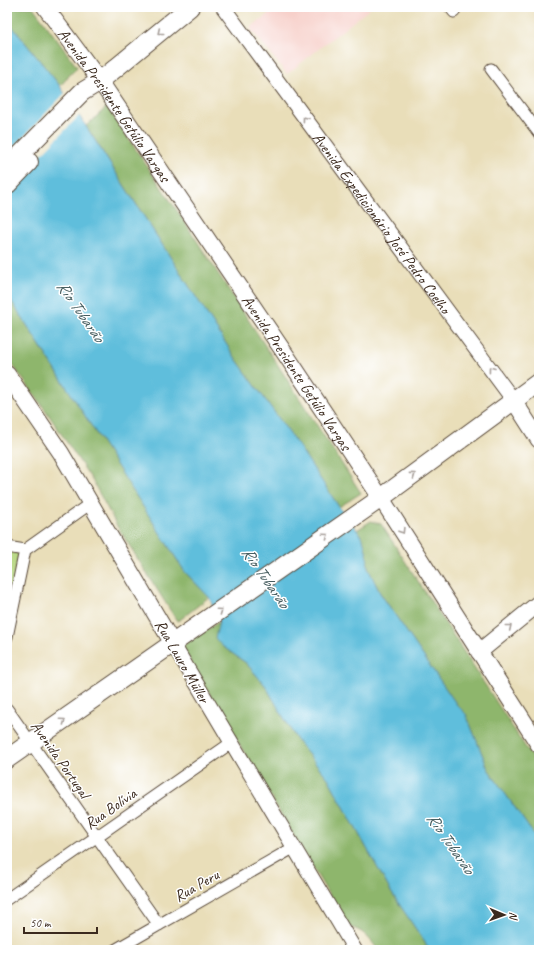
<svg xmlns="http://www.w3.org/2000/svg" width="546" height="957" font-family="Caveat,sans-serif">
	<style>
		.built { fill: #f7d0ca }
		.green { fill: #b3d47c; stroke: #777f4d }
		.forest { fill: #8eb66c; stroke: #647045 }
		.water { fill: #5ebedc; stroke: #4c747d }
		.pier { fill: #e9deb9 }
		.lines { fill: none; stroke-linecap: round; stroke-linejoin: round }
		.minor-casing { stroke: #554535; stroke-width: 13 }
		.tertiary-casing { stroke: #554535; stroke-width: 16 }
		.secondary-casing { stroke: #554535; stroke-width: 18 }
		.primary-casing { stroke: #554535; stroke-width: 20 }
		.minor { stroke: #fff; stroke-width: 11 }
		.tertiary { stroke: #fff; stroke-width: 14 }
		.secondary { stroke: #fff; stroke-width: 16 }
		.primary { stroke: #fff; stroke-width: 18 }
		.oneway { stroke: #a79f9a }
		.labels { text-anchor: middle; stroke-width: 3; stroke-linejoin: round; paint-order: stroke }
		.street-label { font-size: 16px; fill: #3b2a1e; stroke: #fff }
		.water-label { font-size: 17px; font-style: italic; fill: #475e60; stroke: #fff }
	</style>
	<rect width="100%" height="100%" fill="#fff"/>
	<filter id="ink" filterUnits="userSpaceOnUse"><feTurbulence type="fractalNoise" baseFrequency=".025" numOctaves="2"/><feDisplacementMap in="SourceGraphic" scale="8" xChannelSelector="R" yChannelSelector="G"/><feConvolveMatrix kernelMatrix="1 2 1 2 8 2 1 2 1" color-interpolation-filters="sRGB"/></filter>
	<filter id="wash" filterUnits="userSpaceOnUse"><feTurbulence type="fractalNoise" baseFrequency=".012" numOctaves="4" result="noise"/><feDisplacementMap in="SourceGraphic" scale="16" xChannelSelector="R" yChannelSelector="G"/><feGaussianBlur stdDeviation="0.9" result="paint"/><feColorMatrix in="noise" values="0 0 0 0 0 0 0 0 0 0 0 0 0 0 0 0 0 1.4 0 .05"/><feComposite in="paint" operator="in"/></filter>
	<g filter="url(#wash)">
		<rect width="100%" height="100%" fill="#e9deb9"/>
		<path class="built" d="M277,7H372L287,74L250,28Z"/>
		<path class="green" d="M7,552L19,553L7,615Z"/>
		<path class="forest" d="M7,7H33L77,67L60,86L7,20Z
			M107,107L182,218L361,493L339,507L300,448L234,356L86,126Z
			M7,294L185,572L209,597L181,619L177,621L117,526L92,480L44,408L7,357Z
			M371,521L381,524L539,768V842L488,769L466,714L457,705L380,593L368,568L367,554L363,539L357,530Z
			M219,622L222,646L246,663L265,685L298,742L328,778L391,892L430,950H378C370,939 363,929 348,927L183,649V645Z"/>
		<path class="water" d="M7,20L60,86L234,356L300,448L339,507L357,530L363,539L367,554L368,568L380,593L457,705L466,714L488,769L539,842V950H430L391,892L328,778L298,742L265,685L246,663L222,646L215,638L219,622L209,597L185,572L7,294Z"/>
		<path class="pier" d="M66,92L81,114L7,189V154Z"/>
	</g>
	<g filter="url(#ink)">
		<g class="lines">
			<defs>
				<path id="minor" d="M450,7L454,12
					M491,69L539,133
					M7,547L25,550
					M25,550L91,503
					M7,637L25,550
					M7,709L159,925
					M7,899L231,743
					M115,950L293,848"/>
				<g id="tertiary">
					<path id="s1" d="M223,7L514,401"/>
					<path d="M173,644L355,950"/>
				</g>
				<g id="secondary">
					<path id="s2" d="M45,7L100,81L286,355L381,498L539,745"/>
					<path d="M7,374L61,453L173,644"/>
					<path d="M514,401L539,440"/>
					<path d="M479,652L539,603"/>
				</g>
				<path id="primary" d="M7,168L82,92L100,81L190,7
					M7,185L29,162
					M7,759L381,498L539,382"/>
			</defs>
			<use href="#minor" class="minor-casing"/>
			<use href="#tertiary" class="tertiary-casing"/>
			<use href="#secondary" class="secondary-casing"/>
			<use href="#primary" class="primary-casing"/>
			<use href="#minor" class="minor"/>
			<use href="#tertiary" class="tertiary"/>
			<use href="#secondary" class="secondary"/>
			<use href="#primary" class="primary"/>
		</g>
		<defs><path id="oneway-chevron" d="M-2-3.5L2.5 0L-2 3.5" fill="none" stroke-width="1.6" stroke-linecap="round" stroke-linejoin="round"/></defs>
		<g class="oneway">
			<use href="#oneway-chevron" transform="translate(160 32) rotate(141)"/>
			<use href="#oneway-chevron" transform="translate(305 119) rotate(-127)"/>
			<use href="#oneway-chevron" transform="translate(491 369) rotate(-127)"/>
			<use href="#oneway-chevron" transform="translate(413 475) rotate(-36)"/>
			<use href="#oneway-chevron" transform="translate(402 531) rotate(58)"/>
			<use href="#oneway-chevron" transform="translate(326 536) rotate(-35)"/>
			<use href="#oneway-chevron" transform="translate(220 611) rotate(-35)"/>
			<use href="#oneway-chevron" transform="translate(509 627) rotate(-39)"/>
			<use href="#oneway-chevron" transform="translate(63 721) rotate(-35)"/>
		</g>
	</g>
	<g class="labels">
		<g class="street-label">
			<text dy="6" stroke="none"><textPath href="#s2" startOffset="120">Avenida Presidente Getúlio Vargas</textPath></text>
			<text dy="6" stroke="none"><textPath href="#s1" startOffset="268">Avenida Expedicionário José Pedro Coelho</textPath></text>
			<text dy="6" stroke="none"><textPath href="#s2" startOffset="444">Avenida Presidente Getúlio Vargas</textPath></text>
			<text transform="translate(183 661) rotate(60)" y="6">Rua Lauro Müller</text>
			<text transform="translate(61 759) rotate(55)" y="6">Avenida Portugal</text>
			<text transform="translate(110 808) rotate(-35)" y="6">Rua Bolívia</text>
			<text transform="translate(196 885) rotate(-30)" y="6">Rua Peru</text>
		</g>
		<g class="water-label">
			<text transform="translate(81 311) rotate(55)" y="6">Rio Tubarão</text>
			<text transform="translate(266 577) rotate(55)" y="6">Rio Tubarão</text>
			<text transform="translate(451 843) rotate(55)" y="6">Rio Tubarão</text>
		</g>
	</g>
	<rect width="546" height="957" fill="none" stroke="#fff" stroke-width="24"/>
	<g transform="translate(504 915) rotate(92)" stroke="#ffffff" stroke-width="3" paint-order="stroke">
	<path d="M0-3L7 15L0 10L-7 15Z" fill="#3b2a1e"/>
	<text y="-6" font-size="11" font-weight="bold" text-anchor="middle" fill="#3b2a1e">N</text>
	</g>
	<path d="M24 927v6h73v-6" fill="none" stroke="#3b2a1e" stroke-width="2"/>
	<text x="30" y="927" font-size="12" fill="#3b2a1e" stroke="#ffffff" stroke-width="3" paint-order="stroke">50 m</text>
</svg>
